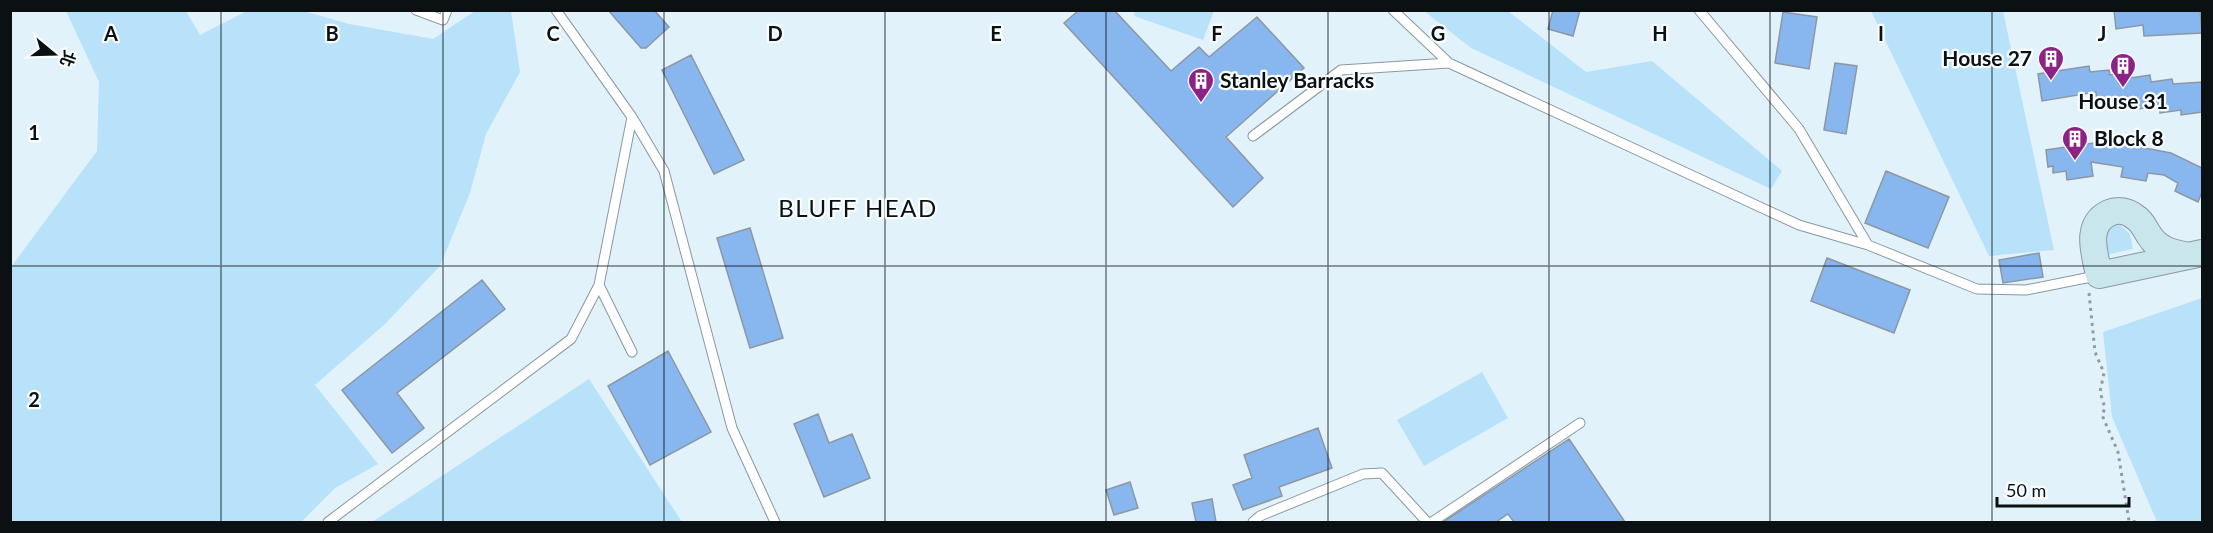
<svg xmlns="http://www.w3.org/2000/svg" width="2213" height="533" font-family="Lato,'Noto Sans TC',sans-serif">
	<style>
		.green { fill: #b8e2fa }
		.building { fill: #88b7ef; stroke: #8d97a3; stroke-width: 1.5 }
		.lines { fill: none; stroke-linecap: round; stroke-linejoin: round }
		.lane-casing { stroke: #8998a1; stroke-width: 11 }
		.secondary-casing { stroke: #8998a1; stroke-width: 28 }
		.path { stroke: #909ca2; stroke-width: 3; stroke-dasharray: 3 4.5; stroke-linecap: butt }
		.lane { stroke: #fff; stroke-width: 9 }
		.secondary { stroke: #c8e6ec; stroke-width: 26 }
		.grid { fill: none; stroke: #0b1013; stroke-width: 1.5; stroke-opacity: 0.55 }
		.labels { text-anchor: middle; stroke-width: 4.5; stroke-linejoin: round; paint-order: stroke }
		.poi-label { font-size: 21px; font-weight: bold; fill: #0b1013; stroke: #fafdff; text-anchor: start }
		.quarter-label { font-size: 24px; letter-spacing: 1.5px; fill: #0b1013; stroke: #fafdff }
		.grid-label { font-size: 20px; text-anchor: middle; font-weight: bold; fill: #0b1013; stroke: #fafdff; stroke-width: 4.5; stroke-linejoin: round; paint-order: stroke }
	</style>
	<rect width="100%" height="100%" fill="#e2f2fb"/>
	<path class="green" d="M66,11H186L200,35L247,11L300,10L349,24L433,39L475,11H511L520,72L486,134L470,193L440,266L385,324L315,385L378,464L335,488L301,522H11V267L97,151L99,82Z
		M1135,11V10L1214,11L1203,40L1134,16Z
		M1424,11H1508L1586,72L1652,61L1782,171L1771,189L1471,48Z
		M1871,11H2003L2054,250L1989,256Z
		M2117,222L2130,234L2133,249L2087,259L2091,227Z
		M2202,298V522H2157L2112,417L2103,332Z
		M1482,372L1508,418L1424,466L1397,420Z
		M589,379L682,522H372Z"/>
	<path class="building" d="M608,10H654L669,27L646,48H641Z
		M1079,10H1114L1171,71L1199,47L1209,57L1257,17L1304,68L1226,137L1263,178L1233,207L1064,23Z
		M1553,10H1580L1573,36L1548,29Z
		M2114,10H2200L2202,33L2144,36L2143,25L2116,29Z
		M1783,12L1817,17L1809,69L1775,63Z
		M691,55L744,160L714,174L662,70Z
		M1835,63L1857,66L1846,134L1824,130Z
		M2089,66L2090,72L2109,70L2110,75L2129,72L2130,78L2150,75L2151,82L2172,79L2173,84L2202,82V112L2181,115V110L2160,113L2159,106L2138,109L2137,103L2117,106L2116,101L2097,103L2096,92L2042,101L2038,74Z
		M2108,141L2171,153L2202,168V192L2198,202L2175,191L2178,183L2164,175L2148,173L2146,181L2121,177L2123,167L2091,162L2093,176L2067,180L2066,171L2053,173V166L2048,167L2046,150Z
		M1886,171L1949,197L1928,248L1865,223Z
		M750,228L783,338L750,348L717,238Z
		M2039,253L2043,277L2003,283L1999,260Z
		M1827,258L1910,290L1894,333L1811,301Z
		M482,280L505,309L397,393L424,428L392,453L342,390Z
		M668,351L711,432L650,465L608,386Z
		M818,414L829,443L852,434L870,478L824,497L794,424Z
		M1318,428L1332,468L1279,487L1282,496L1243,510L1233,485L1252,478L1244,455Z
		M1569,439L1625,522H1514L1508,514L1496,522H1443Z
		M1130,482L1138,508L1114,515L1106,490Z
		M1212,499L1216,522H1196L1192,503Z"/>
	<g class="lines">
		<defs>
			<path id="lane" d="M416,10L443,20L447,10
				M556,10L632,117L664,171L732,428L775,522
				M1393,10L1449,63L1799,225L1868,245L1977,289L2026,290L2096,276
				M1699,10L1799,129L1868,245
				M1253,136L1341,70L1449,63
				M599,285L632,352
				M328,522L571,339L599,285L632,117
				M1253,522L1260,516L1363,474L1382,473L1427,522
				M1432,522L1580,423"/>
			<path id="secondary" d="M2189,256C2173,253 2158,250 2149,235C2145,229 2142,221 2135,217C2128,211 2118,209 2109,213C2084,225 2095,254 2099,275L2202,253"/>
		</defs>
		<use href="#lane" class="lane-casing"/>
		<use href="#secondary" class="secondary-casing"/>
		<path class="path" d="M2089,293L2095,352L2104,373L2100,392L2105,408L2102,415L2118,452L2129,521L2136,522"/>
		<use href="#lane" class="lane"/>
		<use href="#secondary" class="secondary"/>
	</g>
	<path class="grid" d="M221,10V522M443,10V522M664,10V522M885,10V522M1106,10V522M1328,10V522M1549,10V522M1770,10V522M1992,10V522M10,266H2202"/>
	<defs>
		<symbol id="building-pin" viewBox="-11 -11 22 30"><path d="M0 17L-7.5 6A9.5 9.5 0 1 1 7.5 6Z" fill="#8d2286" stroke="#fafdff"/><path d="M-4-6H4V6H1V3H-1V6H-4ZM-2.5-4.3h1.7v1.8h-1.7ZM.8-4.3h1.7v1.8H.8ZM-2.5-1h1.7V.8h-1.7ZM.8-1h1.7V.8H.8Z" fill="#fff"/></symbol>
	</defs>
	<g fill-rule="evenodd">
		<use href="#building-pin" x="2036" y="44" width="30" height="40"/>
		<use href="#building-pin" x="2108" y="51" width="30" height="40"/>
		<use href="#building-pin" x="1186" y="66" width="30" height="40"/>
		<use href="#building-pin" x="2060" y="124" width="30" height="40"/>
	</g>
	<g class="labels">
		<g class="poi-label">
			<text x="2032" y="66" text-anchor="end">House 27</text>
			<text x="1220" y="88">Stanley Barracks</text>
			<text x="2123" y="109" text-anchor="middle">House 31</text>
			<text x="2094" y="146">Block 8</text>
		</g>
		<g class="quarter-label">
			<text x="858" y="217">BLUFF HEAD</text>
		</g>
	</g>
	<g class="grid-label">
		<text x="111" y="41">A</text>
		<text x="332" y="41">B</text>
		<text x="553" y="41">C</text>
		<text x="775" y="41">D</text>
		<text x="996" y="41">E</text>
		<text x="1217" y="41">F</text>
		<text x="1438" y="41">G</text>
		<text x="1660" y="41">H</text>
		<text x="1881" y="41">I</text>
		<text x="2102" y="41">J</text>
		<text x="34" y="140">1</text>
		<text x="34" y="407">2</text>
	</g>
	<rect width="2213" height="533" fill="none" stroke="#0b1013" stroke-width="24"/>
	<g transform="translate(54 54) rotate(109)" stroke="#fafdff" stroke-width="4.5" paint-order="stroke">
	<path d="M0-4.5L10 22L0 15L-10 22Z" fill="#0b1013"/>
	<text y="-9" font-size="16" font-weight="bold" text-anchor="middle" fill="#0b1013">北</text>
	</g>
	<path d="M1997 497v9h132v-9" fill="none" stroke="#0b1013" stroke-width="3"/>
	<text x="2006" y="497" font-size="18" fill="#0b1013" stroke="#fafdff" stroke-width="4.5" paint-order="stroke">50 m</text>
</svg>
